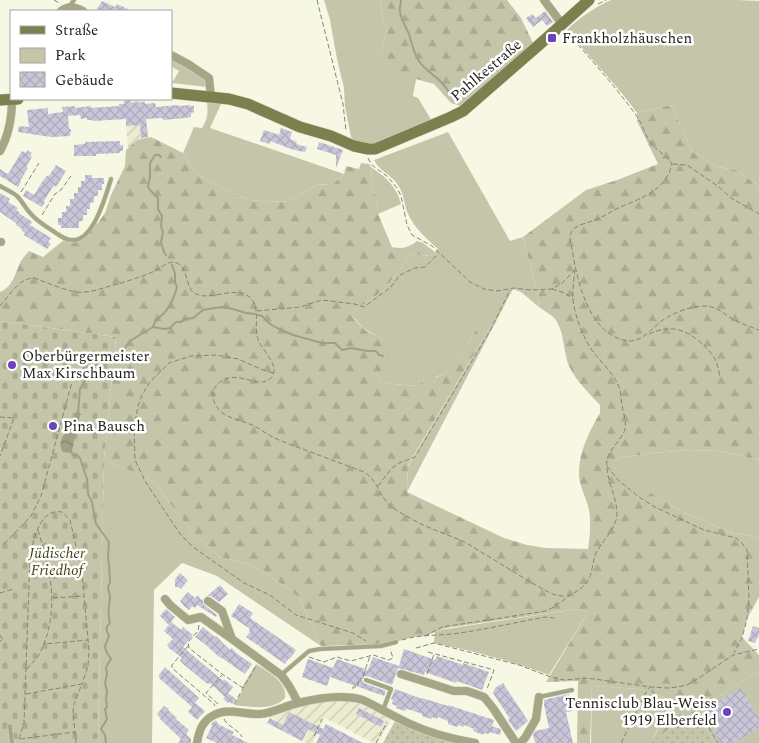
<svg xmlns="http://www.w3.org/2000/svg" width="759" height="743" font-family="Spectral,serif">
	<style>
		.industrial { fill: url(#industrial-furrows) }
		.green { fill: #c5c6a9 }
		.forest { fill: url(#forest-firs) }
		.cemetery { fill: url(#cemetery-stones) }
		.park { fill: url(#park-dots) }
		.water { fill: url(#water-waves) }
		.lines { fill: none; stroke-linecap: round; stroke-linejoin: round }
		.stream { stroke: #a0a184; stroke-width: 2 }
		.building { fill: url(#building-cross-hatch) }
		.lane-casing { stroke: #d4d5c3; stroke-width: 5 }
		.street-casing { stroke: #d4d5c3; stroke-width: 9 }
		.secondary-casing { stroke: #d4d5c3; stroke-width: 12 }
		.path { stroke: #838476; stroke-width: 1; stroke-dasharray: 5 2.5; stroke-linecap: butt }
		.lane { stroke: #a5a685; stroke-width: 4 }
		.street { stroke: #a5a685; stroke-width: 8 }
		.secondary { stroke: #7e7f4e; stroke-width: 11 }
		.poi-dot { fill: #6b43bb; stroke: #fff; stroke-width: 2 }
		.labels { text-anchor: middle; stroke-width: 5; stroke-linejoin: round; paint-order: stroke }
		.poi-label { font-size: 15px; fill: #1f2018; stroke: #fff; text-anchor: start }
		.street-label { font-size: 15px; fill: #1f2018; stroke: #fff }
		.park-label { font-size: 15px; font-style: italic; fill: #444410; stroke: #fff }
	</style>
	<defs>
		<pattern id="industrial-furrows" width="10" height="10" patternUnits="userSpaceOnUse" patternTransform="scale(1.25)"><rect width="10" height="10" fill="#ebecd0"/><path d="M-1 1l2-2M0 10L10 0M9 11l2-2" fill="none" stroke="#c9cab2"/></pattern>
		<pattern id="forest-firs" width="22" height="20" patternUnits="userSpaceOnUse" patternTransform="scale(1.25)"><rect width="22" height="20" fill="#c5c6a9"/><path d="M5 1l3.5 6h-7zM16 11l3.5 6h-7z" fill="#a9aa91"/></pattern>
		<pattern id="cemetery-stones" width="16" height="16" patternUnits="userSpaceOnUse" patternTransform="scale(1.25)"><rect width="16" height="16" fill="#c5c6a9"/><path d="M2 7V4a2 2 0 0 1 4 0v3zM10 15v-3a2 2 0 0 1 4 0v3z" fill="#a9aa91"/></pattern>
		<pattern id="park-dots" width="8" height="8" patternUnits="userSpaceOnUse" patternTransform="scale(1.25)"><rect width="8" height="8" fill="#c5c6a9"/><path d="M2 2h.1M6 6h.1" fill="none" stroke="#a9aa91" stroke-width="1.8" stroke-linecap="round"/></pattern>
		<pattern id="water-waves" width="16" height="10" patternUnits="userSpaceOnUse" patternTransform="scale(1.25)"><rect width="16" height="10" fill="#a0a184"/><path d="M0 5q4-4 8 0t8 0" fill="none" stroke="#82836b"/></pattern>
		<pattern id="building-cross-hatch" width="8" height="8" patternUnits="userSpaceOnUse" patternTransform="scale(1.25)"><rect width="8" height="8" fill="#cac6da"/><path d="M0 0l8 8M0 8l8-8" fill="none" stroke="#adaaba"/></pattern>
	</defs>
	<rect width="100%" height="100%" fill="#f7f8e4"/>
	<path class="industrial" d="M124,99H145L148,138L137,140L128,148Z
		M350,701L364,704L391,719L378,743H374L325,718L313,743H307L272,725L275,719L269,716L298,707L313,703L327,702Z"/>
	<path class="green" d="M324,0H380L381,11L387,30L381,51L413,96L418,98L432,121L375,143L362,145L355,142L351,137L345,107L344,88L337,59L330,20Z
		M611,0H737L759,1V186L736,170L718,167L692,151L671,105L637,113C616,84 590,58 567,30C579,18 595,7 611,0Z
		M171,58L203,76L207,87L172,83L179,71L171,66Z
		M207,102L221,104L210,128L344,174L333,184L316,185L289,201L268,202L251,200L233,194L196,174L183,153L194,127L202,128C208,119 208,112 207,102Z
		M448,132L510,241L523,237L537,291L539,307L521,292L513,289L407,492L408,466L490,327L473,334C466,347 454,371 438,376C435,378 430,377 426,377L418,386L383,383L377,374L384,340L363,328L351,314L384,290L409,257C416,252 423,256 431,256L438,249C426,238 415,229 408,214C404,205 404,193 398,185C391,174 380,172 374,160Z
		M372,168C386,177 397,187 401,204L378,214L377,199L371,183Z
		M689,450L719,451L759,460V538L729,532L679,510L620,475L615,468V461L619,458L652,453Z
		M104,459L153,481L192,532L220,557L252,565L288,588L300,599L321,646L217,576L182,563L154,590L152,743H98Z
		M577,609L588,612L549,675C512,661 473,651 434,643L435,632L446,629Z
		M256,664C267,671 288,682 285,698C273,711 251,707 234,705L244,688L242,687Z
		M759,671V743H715L696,711Z
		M592,686L639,689L664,697L667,713L653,737L657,743H591Z"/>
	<path class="forest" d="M380,0H507L521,18L533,43L461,106L451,103L434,84L416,79L413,96L388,68L381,51L387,30L381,11Z
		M671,105L692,151L718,167L736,170L759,186V460L719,451L689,450L652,453L619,458L615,461V468L621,475L679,510L729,532L759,538V597L747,619L742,637L759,655V671L696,711L715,743H657L653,738L667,713L664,697L639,689L592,686L590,743H577L578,681L546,682L588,612L577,609L446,628L425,636L411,637L396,642L383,644L321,646L300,599L288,588L252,565L220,557L192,532L153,481L104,459L116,337L0,321V292C13,287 15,273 21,261C23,258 26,254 29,251L43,257L65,239L77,240L91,226L98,223L105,213L111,195L125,166L126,150L137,140L151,137L183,153L196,174L233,194L251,200L268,202L289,201L316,185L333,184L344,174L346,166L359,169L361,163L369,164L372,168L371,183L377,199L378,214L392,247C403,249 408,248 417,241L423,243L435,252L431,256C423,256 416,252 409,257L384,290L351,314C355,319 359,325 364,329C374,337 393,338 389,354C386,365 385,366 377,374L383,383L418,386L426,377H437L446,372L461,355L473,334L484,322L490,327L408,465L407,492L504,538L527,545L546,548L588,549C590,537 591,522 589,510C587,499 580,488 579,476C578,453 589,432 600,413V405C589,393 577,382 570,368C563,354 565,332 555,319C552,315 544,311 539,307L537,291L523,237L586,190L617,180L658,164L637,121V113Z"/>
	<path class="cemetery" d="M0,321L116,337L104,459L98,743H0Z"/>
	<path class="park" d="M693,709L712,743H651Z
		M395,721L420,733L455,743H383Z"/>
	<path class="water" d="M76,412H79L81,414C75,426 76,440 71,453L63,452C58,446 61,438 66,432L65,429L72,421Z"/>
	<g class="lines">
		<path class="stream" d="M401,0C401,4 399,8 400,12C401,19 406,27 409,34C412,45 415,58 423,66C431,75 442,79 448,91
			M161,157L159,155H155L150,163V176L148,187L150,190L157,197L158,199V209L162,216L161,226L163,232L161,242L164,252L166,255
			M258,315L262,316L270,324L277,328L293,335L322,343H335L342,350L351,348L368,351H376L379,355L383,356
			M153,327L164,329L170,328L176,322H181L185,319L193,318L203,310L208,309L222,307L233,309L246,313L255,314
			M78,413L80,389L93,367L106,356L122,352L130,341L153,327C154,320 161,317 166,311C171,304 175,295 177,287L175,282V274L172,265
			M71,451L73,455H77L80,458L87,479L88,494L92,502L96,524L109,542L108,558L109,564L110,583L108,586C108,590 110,594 110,598C109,606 107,615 110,623C105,627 106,630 109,636L105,646L106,651L111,659L106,667L107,674L105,683L107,691L106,699L107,707L105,709L107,719L101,729L105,735L106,743"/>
	</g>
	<path class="building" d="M102,1L115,7L117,4L132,11H101L97,9Z
		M545,11L553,22L547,26L542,20L533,27L526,18L532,14L536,18Z
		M124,99H130L131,103L145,102V104L155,103L156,107L179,105V106L190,105V106H194V112L191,113V117L185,118L163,120V118L146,119L148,137L141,138L140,125L126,126V119L93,121L92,120H87V118L81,119L80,115L68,116L69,129H71L70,136L51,137L18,132L19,126L29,127L27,110L48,108V114L63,112L62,107L75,106V108L91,106V108L119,106V104H124Z
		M281,128L292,132L290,139L297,142L296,144L307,147L305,152L294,150L270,141V144L260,141L264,130L279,135Z
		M120,141V145H123V151H120V153L96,154V156H74V145L85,144V142Z
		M319,142L343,150L336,168V155L317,149Z
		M27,150L32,153L30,156L32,157L26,167L28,168L20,181L21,182L18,187L0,176V169L8,174L22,151L26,153Z
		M56,165L66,171L56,187L54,185L44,201L45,202L42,207L23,196L26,190L34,195L44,179L48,175L49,176Z
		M85,175H92V178H104V184H102V190H98V196H94V202L90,203V209H87V215H83V221H79V228H61V225H58V218H62V212H66V206H70V199H74V193H78V187H81V181H85Z
		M0,193L10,199L8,202L18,208L16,210L19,212V213L32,222L30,225L51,238L48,242L51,244L47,249L24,235L25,233L21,230L22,229L16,225L17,224L0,212Z
		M180,573L188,580L181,589L178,587H175V579Z
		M220,585L228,594L219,602L211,596H207Z
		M188,592L195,598L198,595L201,600L203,599V603L204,605L217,615L216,617L197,605L195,608L192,606L189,610L184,606L180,601Z
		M239,604L253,613L250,618L296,650L290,659L289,658L285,664L246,637L250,632L249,631L250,629L231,616Z
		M166,609L175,617L171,622L181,630L183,627L193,635L183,647L223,681L224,679L233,687L225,697L228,693L236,699L232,704L229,702L228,703L223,699L225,697L210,683L209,684L206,683L182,663L180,660L182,658L169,648L167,645L173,639L164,631L169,625L160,616Z
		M753,626L759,628V634L755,643L748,641Z
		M203,627L215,637L216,636L230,650L232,648L236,653L252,664L245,674L222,658L219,657L205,644L195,637Z
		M404,649L435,660L437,656L463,665V663L489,672L482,690L457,681L456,683L425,672L424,675L398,668L392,685L367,676H365L363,678L362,681L364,683L386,691L384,696L330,677L327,686L302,677L308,659L333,668L337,659L368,670L373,657L399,666Z
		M165,667L199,698L195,703L205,711L197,720L188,712L192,707L159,678L160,677L158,676Z
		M503,683L528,721L516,731L508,720L510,719L493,693L495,688Z
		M741,688L759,719V728L734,743H721L704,714L707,713L705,709Z
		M395,689L422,699V698L448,706V705L494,720L492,726L500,729L501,731L500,735L490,732L489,734L484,733L483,735L473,731L474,729L464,725L463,727L458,725L457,727L448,724V721L438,717L437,719L432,717L431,719L422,716V714L411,710L406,709L405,711L396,708L397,706L392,704L393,700L391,699Z
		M569,694L573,711L566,712L573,743H535L533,735L535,731L549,728L544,705V700Z
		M164,706L169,709L168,710L177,718L176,719L189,730L186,734L191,739V743H178L181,739L160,719H161L157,714Z
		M359,708L384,721L381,727L356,714Z
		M289,712L323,729L326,724L363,743H316L320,735L308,729L302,741L267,723L270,718L283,725Z
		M216,720L218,724L234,732L232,735L248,743H217L206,738L212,726L211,724Z"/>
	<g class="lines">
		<defs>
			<path id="lane" d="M69,7L74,0
				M0,186C5,189 12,192 17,196C22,201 26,209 31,214C37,221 45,226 53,231C59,235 66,241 74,240C94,239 106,195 111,179
				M281,675L309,651L320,649L381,646L396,642
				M366,680L391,689L383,710
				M539,697L572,690
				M10,726L12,743"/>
			<path id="street" d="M544,0L562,24
				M61,11C69,5 75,7 83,11
				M171,55L188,64L209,78L211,97
				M0,151C9,135 12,118 12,99
				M0,242H1
				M165,599L170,605L188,620L201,617L232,639
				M208,601L222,611L232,639L281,675C289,684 293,692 298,703
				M401,674L454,691H467L484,697L493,708L516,743
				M197,743C199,731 202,721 214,715C229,707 244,715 260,714C273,713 285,706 298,703C318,698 343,694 363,700C378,707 393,716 408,723C429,733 452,739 475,743
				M520,743L525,738L536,719L539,697"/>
			<path id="secondary" d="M171,93L229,99L248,104L300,127L331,136L354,146L368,149H375L451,117L463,111L540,44L589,0
				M0,100L18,99"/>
		</defs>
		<use href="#lane" class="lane-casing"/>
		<use href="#street" class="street-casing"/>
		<use href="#secondary" class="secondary-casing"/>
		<path class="path" d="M54,0L59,3
			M317,0L343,104L346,131
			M598,4L606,0
			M568,33C592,61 617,88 638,118C643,125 645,135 650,142C656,151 666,154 672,164C666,192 638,199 616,209C609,213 603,217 595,220C588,223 577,224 572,231C568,236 571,244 572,249C577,280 588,331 623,340C643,346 653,324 668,317C678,311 693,306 704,306C717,306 724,314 734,320C742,324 751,327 759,330
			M368,158L370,162L373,166L388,177L397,188L401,196L407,225L412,235L432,246L470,282L484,289L497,291L514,288L531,290L552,289L562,283L575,270
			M673,164L687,165L719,187L731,198L759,214
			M21,192L39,163
			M42,215L55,194L61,190L71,176
			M552,289L565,293L573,299
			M0,306C9,296 19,278 34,278C46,282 72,294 84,292C91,292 97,290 103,288C121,283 140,278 157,270C163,266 169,260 177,263C189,268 185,290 196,294C212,301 232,286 248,296C262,305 253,326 258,339C261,350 283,367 270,379C257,390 234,366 217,385C208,394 215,408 224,414C232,419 243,421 252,425C261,429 269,436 279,440C307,451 335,461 364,472C379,481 379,498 393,508C404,515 416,522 428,527C441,533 455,537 468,544L532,583L552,594L566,597
			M257,311L300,307L322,300L355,304L364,307L391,287L400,275L415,268L425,267L438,254
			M649,334C669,325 683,328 699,341C706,347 711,352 715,359C718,365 719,372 720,378
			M273,373L263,370L238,359L216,355L191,356L169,363L150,382L142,395L138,406L134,428L135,460L145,481L164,510L181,535L193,547L244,583L270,595L296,615L353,633L366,641
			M0,417L14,418L0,456
			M607,466L618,480L639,497L655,507L704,530L736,538L742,543L747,550L749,599L747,619L742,638L734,653
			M378,486L392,468L399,463L415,457L491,329L510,290
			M38,530C50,570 59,603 44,644L88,640
			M4,544L31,516L41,496L72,382
			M0,593L13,589
			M53,598L84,596
			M199,625L198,631L188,642L189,648L222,674L243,688
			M0,635L3,640L0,641
			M425,636L442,627L546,611C553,608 559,603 565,599C572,593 580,591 586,583C594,574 591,562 597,551C604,539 618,526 617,512C616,494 605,478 607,460C609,451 616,445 621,437C629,427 624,417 622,405C621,400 621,395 620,390C616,376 603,364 594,353C584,340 575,317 573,300C572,290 574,280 575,270
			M402,640C420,634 440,636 459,633C488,629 517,622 546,617L554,618
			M188,646L172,665V668L214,704L215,706
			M416,648L434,643L519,665L548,676L564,680L587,678L651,687L668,688L677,687L687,685L699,678L733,655L759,649
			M428,652L494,670L487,689
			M309,657L324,662L337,657L351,661L373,655L389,660L393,658L390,649
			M27,669L39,655L44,644
			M427,674L434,654
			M363,676L370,656
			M353,689V687H357L360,678L361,679
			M26,694L82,684L74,704L73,712L76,743
			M218,704L206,693L222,675
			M234,704L256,666
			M224,719C228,727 238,729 242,737
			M705,721L718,743
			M314,736L322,719
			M19,739L24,723L30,558C33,541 39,508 62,512L70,520L82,573L89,651L88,666L82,684
			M20,739L75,732
			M376,743L387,722
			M622,743V741L645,694L650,687"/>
		<use href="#lane" class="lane"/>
		<use href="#street" class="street"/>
		<use href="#secondary" class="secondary"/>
	</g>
	<g class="poi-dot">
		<rect x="547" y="33" width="10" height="10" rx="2.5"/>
		<circle cx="12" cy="365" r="5"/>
		<circle cx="53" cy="426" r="5"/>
		<circle cx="727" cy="712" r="5"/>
	</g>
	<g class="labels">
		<g class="poi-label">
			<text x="562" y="43">Frankholzhäuschen</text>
			<text x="22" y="361">Oberbürgermeister<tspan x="22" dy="17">Max Kirschbaum</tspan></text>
			<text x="63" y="431">Pina Bausch</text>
			<text x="717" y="708" text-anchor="end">Tennisclub Blau-Weiss<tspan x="717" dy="17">1919 Elberfeld</tspan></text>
		</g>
		<g class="street-label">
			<text transform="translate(486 70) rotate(-40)" y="5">Pahlkestraße</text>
		</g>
		<g class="park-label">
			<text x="57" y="558">Jüdischer<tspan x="57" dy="17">Friedhof</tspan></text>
		</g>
	</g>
	<rect x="10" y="10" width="162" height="90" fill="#ffffff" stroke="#a5a6a3"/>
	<rect x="20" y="26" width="25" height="8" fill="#7e7f4e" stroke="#a5a6a3"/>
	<text x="55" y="35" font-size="15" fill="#1f2018">Straße</text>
	<rect x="20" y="48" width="25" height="15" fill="#c5c6a9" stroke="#a5a6a3"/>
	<text x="55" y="60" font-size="15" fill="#1f2018">Park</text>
	<rect x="20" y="72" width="25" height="15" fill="url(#building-cross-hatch)" stroke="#a5a6a3"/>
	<text x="55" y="85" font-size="15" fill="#1f2018">Gebäude</text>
</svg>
